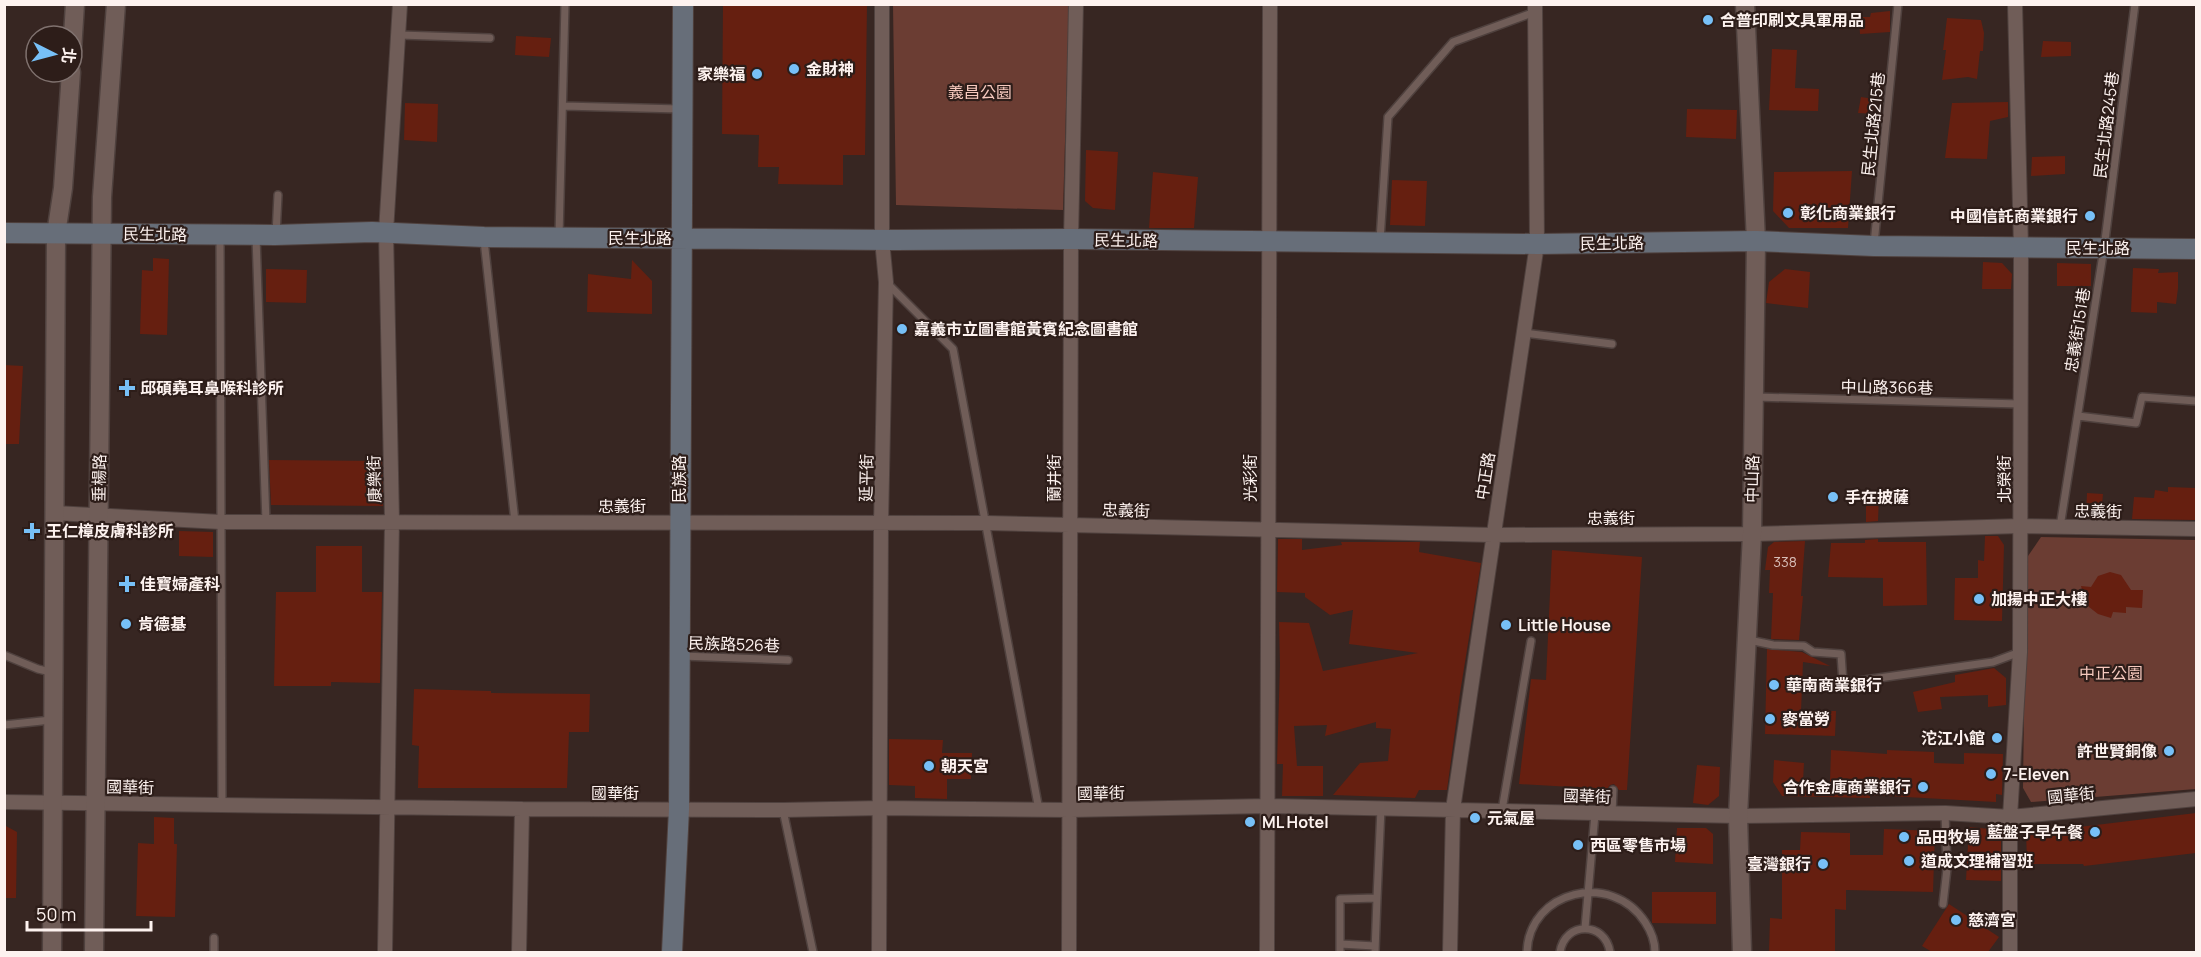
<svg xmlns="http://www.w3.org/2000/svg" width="2201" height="957" font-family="Manrope,'Noto Sans TC',sans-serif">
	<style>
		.green { fill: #6b3d33 }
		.building { fill: #661f10 }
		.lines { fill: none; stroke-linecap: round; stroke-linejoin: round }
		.service-casing { stroke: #4f413e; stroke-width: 10 }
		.minor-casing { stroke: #4f413e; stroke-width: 16 }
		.tertiary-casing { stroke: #4f413e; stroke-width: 21 }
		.secondary-casing { stroke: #4f413e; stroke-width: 22 }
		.service { stroke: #705d58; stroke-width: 7 }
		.minor { stroke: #705d58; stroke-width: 14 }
		.tertiary { stroke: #705d58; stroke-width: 18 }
		.secondary { stroke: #676e79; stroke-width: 20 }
		.poi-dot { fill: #77c0f7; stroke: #2d1d19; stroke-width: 2 }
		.labels { text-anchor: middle; stroke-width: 4.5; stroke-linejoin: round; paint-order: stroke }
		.number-label { font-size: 14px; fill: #d7bdb7 }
		.poi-label { font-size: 16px; font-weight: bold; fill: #fdf2ef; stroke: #2d1d19; text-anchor: start }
		.park-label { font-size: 16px; fill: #f6c9be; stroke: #2d1d19 }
		.street-label { font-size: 16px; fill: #fdf2ef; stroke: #2d1d19 }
	</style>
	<rect width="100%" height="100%" fill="#372622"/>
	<path class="green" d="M893,5H1069L1063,210L896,205Z
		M2041,537L2196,540V789L2031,802L2023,788L2026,559Z"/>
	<path class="building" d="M723,4H867L865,155H843V185L778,184L779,167H758L759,135L722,134Z
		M1890,11V32L1860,34L1859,17H1870L1871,13Z
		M1947,18L1981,20L1984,33L1983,51H1980L1977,79L1968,77L1942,80L1946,50H1943Z
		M516,36L551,38L549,57L515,55Z
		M2043,41L2071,42V56L2041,57Z
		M1772,49L1797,50L1795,88L1819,89L1818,111L1769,110Z
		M1861,97L1874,99L1875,114L1858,113Z
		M2008,102V117L1990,121L1987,159L1945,158L1952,103Z
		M405,103L438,104L437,142L404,140Z
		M1687,109L1737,110L1736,139L1686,137Z
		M1086,150L1118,152L1115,210L1093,208L1085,201Z
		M2065,156V174L2031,176L2032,157Z
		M1852,171L1848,228H1789L1773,211L1774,172Z
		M1153,172L1198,177L1194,228H1149Z
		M1392,180L1427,181L1425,226L1390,225Z
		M153,258L169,259L167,335L140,334L142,270L153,271Z
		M632,260L652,281V314L587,312L588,274L631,279Z
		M1983,262L2002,263L2012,274L2011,289H1982Z
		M2057,263L2091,264V286H2057Z
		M2133,268L2159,269L2158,273L2178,272V288L2176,304L2157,302V313L2131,312Z
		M266,269L307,270L306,303L266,302Z
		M1785,269L1810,272L1808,308L1766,303L1769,282Z
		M4,365L23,366L19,444H4Z
		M269,460L382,461L383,506L271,505Z
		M2168,487L2196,488V520L2132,519L2134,497L2154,498L2155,490L2168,492Z
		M2087,493L2103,494L2101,516L2086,515Z
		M1866,496H1879L1878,521L1866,522Z
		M179,531L213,532V557L179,556Z
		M1985,536H1998L2004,545L2002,621L1954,620L1955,578H1978V560L1984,561Z
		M1278,539H1302V550L1342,545L1341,542H1420L1419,552L1481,563L1460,693L1447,790H1419L1415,798L1333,795L1360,763L1388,761L1391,729L1376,728V722L1325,736L1327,725L1294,726L1297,766H1323V796H1282L1283,764H1277L1280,665L1279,622L1309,623L1323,671L1418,653L1349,644L1353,610L1330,615L1305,597V593L1277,592Z
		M1878,539V542H1926L1927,605L1883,606V578L1828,577L1831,543H1865V540Z
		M1805,541L1801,596H1803L1799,640L1771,639L1773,593H1769L1770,570H1765L1768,547L1774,542Z
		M316,546H362V592H382L380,683L331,682V686H274L276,592H316Z
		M1552,550L1642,557L1627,790H1619L1614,784L1610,785L1607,789L1519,784L1531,679L1546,680Z
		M2110,572L2121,575L2131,590H2143L2142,608L2126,607V613L2113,612L2111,618L2098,614L2089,607L2084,598L2081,586L2091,587L2098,576Z
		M1767,649L1802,652L1830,666L1803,662L1801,711H1836L1835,736L1765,734Z
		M1994,668L2006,678V705L1988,707V695L1940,697L1942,709L1918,712L1913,692L1955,682V675Z
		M414,689L491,691V693L590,694L589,732H569L567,788H418L419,746L412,745Z
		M889,739L943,740L942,753H972L971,779H947V799L915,798V786L889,785Z
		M1831,750L1887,754V750L1934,752V763L1964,764V753L2003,754L2002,795L1996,794V802L1870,795V798L1782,796L1773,782L1774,760L1804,763L1803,781L1830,782Z
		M1697,765L1720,767L1719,796L1708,805L1693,803Z
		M2196,813V853L2084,866L2083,864H2019V853L2027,863L2026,830L2080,829L2079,827Z
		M154,817L174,818V844H177L175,917L136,916L138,843L154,844Z
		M4,825L17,832L16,898H4Z
		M1969,827L2001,830V881L1966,880Z
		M1677,828H1706L1713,834V864L1675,862Z
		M1884,829L1935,831L1933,892L1846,890V910L1835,909V952H1769L1770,918L1782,919V850H1800L1801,832L1850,833V855H1883Z
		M1652,892H1716V924L1652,923Z
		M1949,904L1999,937L1988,952H1932L1922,946Z"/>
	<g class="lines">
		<defs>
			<path id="service" d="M400,35L490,38
				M563,106L680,109
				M276,234L278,195
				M220,235L222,806
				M559,236L565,4
				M256,237L266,522
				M484,240L515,522
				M1380,240L1388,117L1453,42L1535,12
				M1874,244L1898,4
				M888,284L953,349L1039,810
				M1524,333L1612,344
				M1756,397L2020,404
				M2078,416L2136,423L2142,397L2196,401
				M2060,527L2104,248L2135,4
				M1749,640L1773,645L1804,646L1813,652L1841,654L1843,683L1993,662L2020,652
				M4,655L38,669L51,672
				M681,656L788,660
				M4,725L51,720
				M783,810L813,952
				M1502,810L1531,641
				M1612,814L1613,790
				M1377,898L1381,808
				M1943,904L1947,869L1945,813
				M1585,928L1595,814
				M1340,944L1375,946
				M214,952V938
				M1340,952V899L1377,898L1375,952
				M1527,952C1529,890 1612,871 1645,922C1651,931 1655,942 1655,952
				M1560,952C1565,921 1605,921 1610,952"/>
			<path id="minor" d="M55,513L221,522L986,523L1493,535L1752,534L2020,526L2196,529
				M4,802L522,809L783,810L881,808L1070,810L1267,806L1738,816L1945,813L2010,817L2196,799
				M385,952L392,521L386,232L400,4
				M519,952L522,809
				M879,952L881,524L886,282L882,240V4
				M1069,952L1071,239L1076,4
				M1267,952L1270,4
				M1450,952L1453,809L1537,244L1535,4
				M2010,952V817L2020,652L2021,248L2015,4"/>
			<path id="tertiary" d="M72,51L75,4
				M52,952L56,234L63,188L71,72
				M94,952L102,197L116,4
				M1742,952L1738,816L1752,534L1756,241L1745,4"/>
			<path id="secondary" d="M4,233L275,235L372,232L484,237L895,240L1071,239L1537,244L1756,241L1874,246L2196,249
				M672,952L679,809L683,4"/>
		</defs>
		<use href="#service" class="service-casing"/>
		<use href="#minor" class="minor-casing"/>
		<use href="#tertiary" class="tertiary-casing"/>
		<use href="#secondary" class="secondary-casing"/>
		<use href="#service" class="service"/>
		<use href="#minor" class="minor"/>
		<use href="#tertiary" class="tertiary"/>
		<use href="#secondary" class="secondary"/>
	</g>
	<g class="poi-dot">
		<circle cx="1708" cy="20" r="6"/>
		<circle cx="794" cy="69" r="6"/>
		<circle cx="757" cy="74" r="6"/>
		<circle cx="1788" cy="213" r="6"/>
		<circle cx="2090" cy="216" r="6"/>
		<circle cx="902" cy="329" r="6"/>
		<path d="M124 379h6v6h6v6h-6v6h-6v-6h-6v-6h6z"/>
		<circle cx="1833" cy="497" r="6"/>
		<path d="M29 522h6v6h6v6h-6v6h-6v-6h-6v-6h6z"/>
		<path d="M124 575h6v6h6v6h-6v6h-6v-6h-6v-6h6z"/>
		<circle cx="1979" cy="599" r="6"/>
		<circle cx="126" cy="624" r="6"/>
		<circle cx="1506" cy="625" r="6"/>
		<circle cx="1774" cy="685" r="6"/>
		<circle cx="1770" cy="719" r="6"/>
		<circle cx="1997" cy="738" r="6"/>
		<circle cx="2169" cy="751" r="6"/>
		<circle cx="929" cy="766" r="6"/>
		<circle cx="1991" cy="774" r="6"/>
		<circle cx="1923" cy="787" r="6"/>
		<circle cx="1475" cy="818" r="6"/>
		<circle cx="1250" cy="822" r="6"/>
		<circle cx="2095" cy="832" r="6"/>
		<circle cx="1904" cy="837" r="6"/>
		<circle cx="1578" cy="845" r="6"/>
		<circle cx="1909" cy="861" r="6"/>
		<circle cx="1823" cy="864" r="6"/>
		<circle cx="1956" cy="920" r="6"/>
	</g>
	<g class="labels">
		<g class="number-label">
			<text x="1785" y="567">338</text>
		</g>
		<g class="poi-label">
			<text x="1720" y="26">合普印刷文具軍用品</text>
			<text x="806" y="75">金財神</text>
			<text x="745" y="80" text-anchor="end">家樂福</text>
			<text x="1800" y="219">彰化商業銀行</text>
			<text x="2078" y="222" text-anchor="end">中國信託商業銀行</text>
			<text x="914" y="335">嘉義市立圖書館黃賓紀念圖書館</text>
			<text x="140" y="394">邱碩堯耳鼻喉科診所</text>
			<text x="1845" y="503">手在披薩</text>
			<text x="46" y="537">王仁樟皮膚科診所</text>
			<text x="140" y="590">佳寶婦產科</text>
			<text x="1991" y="605">加揚中正大樓</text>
			<text x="138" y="630">肯德基</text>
			<text x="1518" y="631">Little House</text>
			<text x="1786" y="691">華南商業銀行</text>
			<text x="1782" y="725">麥當勞</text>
			<text x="1985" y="744" text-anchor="end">沱江小館</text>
			<text x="2157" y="757" text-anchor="end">許世賢銅像</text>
			<text x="941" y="772">朝天宮</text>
			<text x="2003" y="780">7-Eleven</text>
			<text x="1911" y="793" text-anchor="end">合作金庫商業銀行</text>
			<text x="1487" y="824">元氣屋</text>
			<text x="1262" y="828">ML Hotel</text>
			<text x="2083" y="838" text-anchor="end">藍盤子早午餐</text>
			<text x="1916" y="843">品田牧場</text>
			<text x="1590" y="851">西區零售市場</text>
			<text x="1921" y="867">道成文理補習班</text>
			<text x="1811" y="870" text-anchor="end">臺灣銀行</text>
			<text x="1968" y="926">慈濟宮</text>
		</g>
		<g class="park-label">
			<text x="980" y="98">義昌公園</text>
			<text x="2111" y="679">中正公園</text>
		</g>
		<g class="street-label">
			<text transform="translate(1873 124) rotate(-84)" y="6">民生北路215巷</text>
			<text transform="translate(2106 125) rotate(-83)" y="6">民生北路245巷</text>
			<text transform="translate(155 234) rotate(1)" y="6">民生北路</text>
			<text x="640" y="244">民生北路</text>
			<text transform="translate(1126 240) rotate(1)" y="6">民生北路</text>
			<text transform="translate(1612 243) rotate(-1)" y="6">民生北路</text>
			<text x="2098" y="254">民生北路</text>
			<text transform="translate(2077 330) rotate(-81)" y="6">忠義街151巷</text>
			<text transform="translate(1887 387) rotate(1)" y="6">中山路366巷</text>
			<text transform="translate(1485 476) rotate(-81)" y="6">中正路</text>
			<text transform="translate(99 478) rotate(-89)" y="6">垂楊路</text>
			<text transform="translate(866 478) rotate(-89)" y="6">延平街</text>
			<text transform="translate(1054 478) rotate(-90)" y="6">蘭井街</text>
			<text transform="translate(1250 478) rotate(-90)" y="6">光彩街</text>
			<text transform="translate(374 479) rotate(-91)" y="6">康樂街</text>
			<text transform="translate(679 479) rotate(-90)" y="6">民族路</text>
			<text transform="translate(1752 479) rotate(-89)" y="6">中山路</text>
			<text transform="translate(2004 479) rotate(-90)" y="6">北榮街</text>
			<text x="622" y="512">忠義街</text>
			<text transform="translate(1126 510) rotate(2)" y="6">忠義街</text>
			<text transform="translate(2098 511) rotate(1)" y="6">忠義街</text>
			<text x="1611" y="524">忠義街</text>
			<text transform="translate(734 644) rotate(2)" y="6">民族路526巷</text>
			<text transform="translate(130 787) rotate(1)" y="6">國華街</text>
			<text x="615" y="799">國華街</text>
			<text transform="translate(1101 793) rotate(-1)" y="6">國華街</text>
			<text transform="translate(2071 795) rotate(-6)" y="6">國華街</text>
			<text transform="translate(1587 796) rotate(2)" y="6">國華街</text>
		</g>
	</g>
	<rect width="2201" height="957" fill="none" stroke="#fdf2ef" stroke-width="12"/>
	<g transform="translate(54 54) rotate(96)"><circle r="28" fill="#2d1d19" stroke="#80726f" stroke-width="1.5"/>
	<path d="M0-4.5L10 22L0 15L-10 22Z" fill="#77c0f7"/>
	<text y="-9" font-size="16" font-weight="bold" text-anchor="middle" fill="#fdf2ef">北</text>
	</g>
	<path d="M27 921v9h124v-9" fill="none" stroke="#fdf2ef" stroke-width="3"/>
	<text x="36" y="921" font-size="18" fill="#fdf2ef" stroke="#2d1d19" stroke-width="4.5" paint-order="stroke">50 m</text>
</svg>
